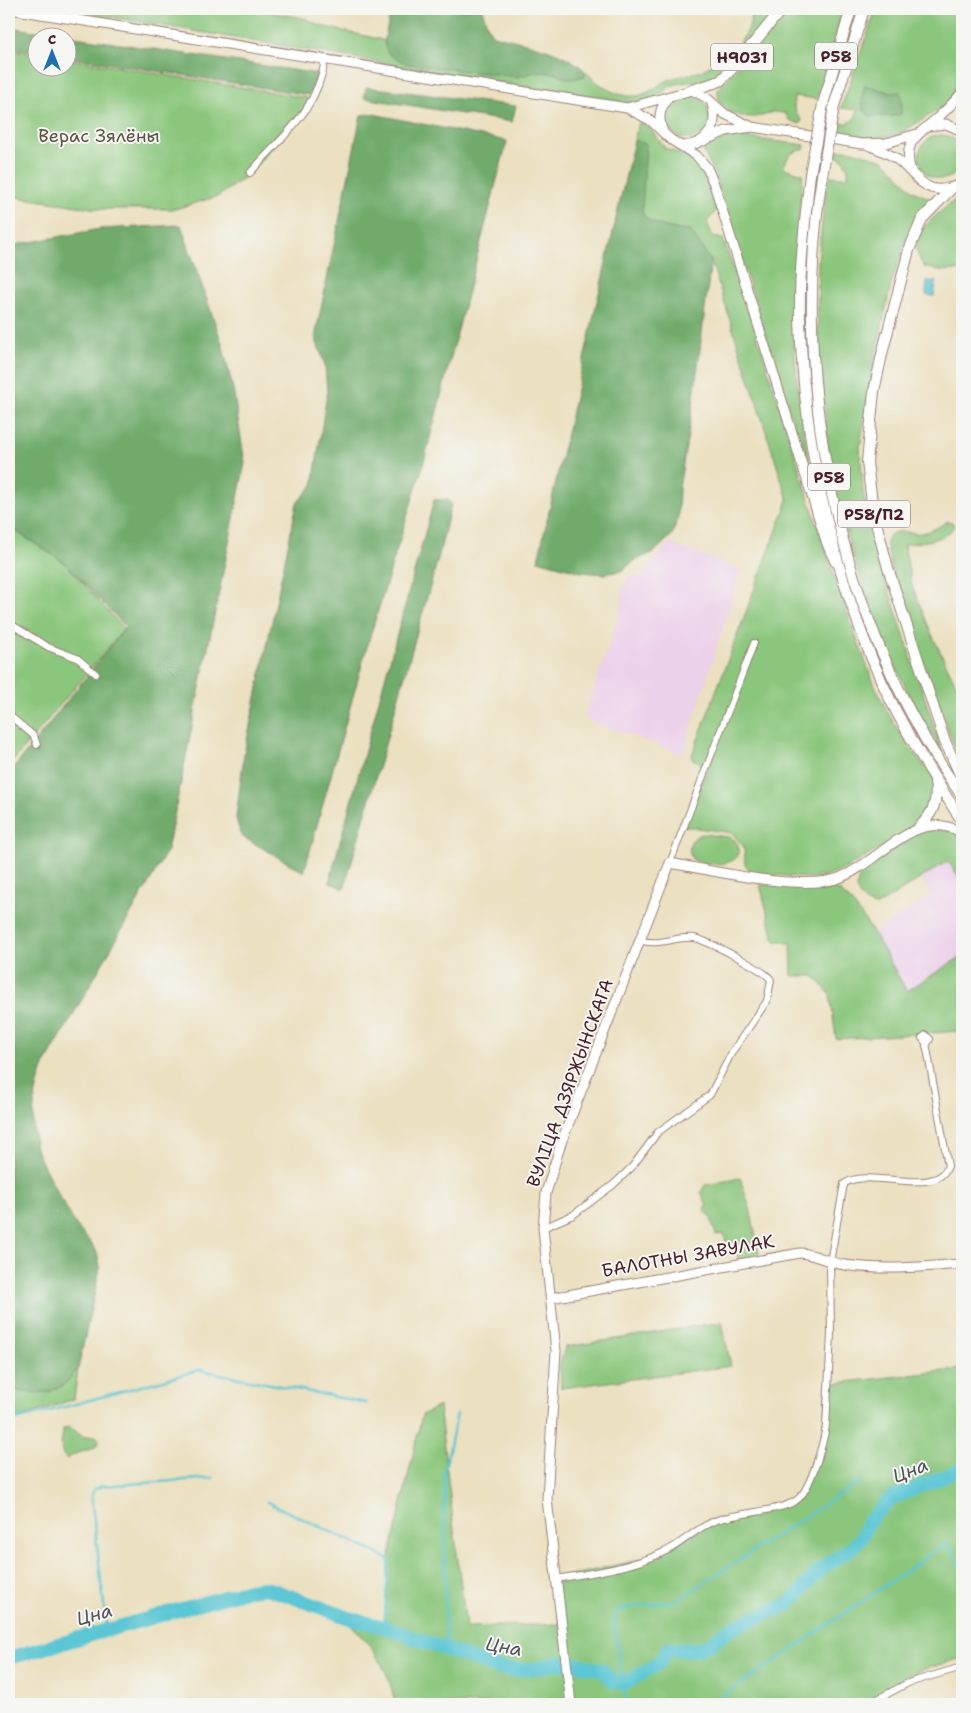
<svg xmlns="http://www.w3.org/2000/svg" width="971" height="1713" font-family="'Shantell Sans',sans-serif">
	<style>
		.built { fill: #ecd1ea }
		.green { fill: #8ac67c; stroke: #6a7254 }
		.forest { fill: #6fab6c; stroke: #5c654c }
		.water { fill: #5bc7d4; stroke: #527380 }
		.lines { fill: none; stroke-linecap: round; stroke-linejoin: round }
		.stream { stroke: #5bc7d4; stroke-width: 2.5 }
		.river { stroke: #5bc7d4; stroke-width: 14 }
		.minor-casing { stroke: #9a8076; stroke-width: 8 }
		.secondary-casing { stroke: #9a8076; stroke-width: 11 }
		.trunk-casing { stroke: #9a8076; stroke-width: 12 }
		.minor { stroke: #fff; stroke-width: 6 }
		.secondary { stroke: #fff; stroke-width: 9 }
		.trunk { stroke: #fff; stroke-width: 10 }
		.trunk-bridge-casing { stroke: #9a8076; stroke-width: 12; stroke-linecap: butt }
		.trunk-bridge { stroke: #fff; stroke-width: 10 }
		.labels { text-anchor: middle; stroke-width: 4; stroke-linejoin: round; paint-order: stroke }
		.shield { fill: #f6f6f2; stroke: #7e6067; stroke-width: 1 }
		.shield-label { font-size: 16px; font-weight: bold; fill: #4a1f2b }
		.park-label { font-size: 18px; fill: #5d5143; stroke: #f6f6f2 }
		.street-label { font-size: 18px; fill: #4a1f2b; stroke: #f6f6f2 }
		.water-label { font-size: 19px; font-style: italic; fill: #4f515e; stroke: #f6f6f2 }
	</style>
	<rect width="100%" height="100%" fill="#f6f6f2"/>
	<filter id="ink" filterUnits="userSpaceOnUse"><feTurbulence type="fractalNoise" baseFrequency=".02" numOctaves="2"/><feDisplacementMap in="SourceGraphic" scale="10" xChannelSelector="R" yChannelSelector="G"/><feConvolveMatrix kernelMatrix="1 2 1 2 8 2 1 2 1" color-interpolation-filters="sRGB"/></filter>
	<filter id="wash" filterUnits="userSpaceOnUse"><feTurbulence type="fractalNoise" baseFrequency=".0096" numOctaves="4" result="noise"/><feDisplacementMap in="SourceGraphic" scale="20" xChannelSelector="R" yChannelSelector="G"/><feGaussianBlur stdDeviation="1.12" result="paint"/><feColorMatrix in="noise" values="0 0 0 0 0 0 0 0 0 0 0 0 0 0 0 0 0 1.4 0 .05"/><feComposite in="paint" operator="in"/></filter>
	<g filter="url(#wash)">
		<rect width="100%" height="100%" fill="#ebe0c0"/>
		<path class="built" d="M669,543L741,570L683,754L593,722L584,717L622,606V592L629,574L641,577Z
			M948,861L962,882V956L907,992L872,933L932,896L921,878Z"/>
		<path class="green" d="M64,9H251L304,18L321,26L383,40L388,53L474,71L517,77L535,72L555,73L570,79L585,76L586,72C598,84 611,94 628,96C645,98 653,88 666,81C679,75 694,75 706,68C723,60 754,35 750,15L745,9H776L716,78C703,84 690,80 676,84C664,88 661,95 653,99C648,101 639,102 633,103L477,79Z
			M786,9H843L817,99L794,96C793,107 795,113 802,120L800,124L789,120L785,113L772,112C755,123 715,116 718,90Z
			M876,9H962V76L948,104L898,135L868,138L836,133L838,123H848L855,118L858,110L841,108Z
			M9,50L37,55L38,68H68V59L314,99L250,173L219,196L175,209H98L9,196Z
			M666 117a22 22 0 1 1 44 0a22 22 0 1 1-44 0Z
			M639,122L649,127L665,148L692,159L702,171L716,211L707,222L713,237L723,239C777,383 814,533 871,676C884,708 900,737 922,763C929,772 938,780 936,793C935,803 925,817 920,827L962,833V882L948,861L877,906C867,906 859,897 856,888L860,874L915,829L839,872L824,876L810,878L753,873L745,865L744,847L732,833L684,826L708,767L691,758L788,500L711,261L691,232C675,228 650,228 642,212L634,140Z
			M919 157a22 22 0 1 1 44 0a22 22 0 1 1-44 0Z
			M733,136L805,145L804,150C792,150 786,157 784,168L803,174C797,230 792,287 794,344C797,393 805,440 814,488L715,176L703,150L721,137Z
			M832,150H849L884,160L913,191L933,200L912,226L892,281L872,371L860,447L863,492L878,557L944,756L907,690L875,623L848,539L831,470L818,347V261L827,176L848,177V169L843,159L831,154Z
			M962,195V270L941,271L924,267C919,258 915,252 916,241C918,228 951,202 962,195Z
			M948,521L952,522L954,526C946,542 919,541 904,545L912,586L933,637L962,696V768L912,631L893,575L886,542C893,524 908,535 922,533C932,531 940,526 948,521Z
			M9,527L65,563L124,629L9,766Z
			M703,834L729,837L735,840C753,868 705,867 692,859C686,846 691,837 703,834Z
			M760,885C779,886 822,884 837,890C858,899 894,970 907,991L962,956V1031L836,1039L830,994L814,976H792L791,943L775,942Z
			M740,1178L750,1208L759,1253L757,1257L738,1260L736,1242H726L724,1234L716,1235L710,1216L704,1211L707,1206L701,1192L705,1185Z
			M722,1322L731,1366L561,1388L560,1364L565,1347Z
			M78,1369L74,1399L9,1422V1389L31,1393L64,1385Z
			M962,1369V1658L918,1671L868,1704H395C389,1667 370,1642 343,1617L384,1626L389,1559L422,1415L439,1406L466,1627L560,1624L556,1579L652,1557L717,1520L792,1503L798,1499L824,1440L828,1384Z
			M68,1427L84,1437L96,1436L99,1440L98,1445C88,1452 77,1451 67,1459C57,1451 63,1440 63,1429Z"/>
		<path class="forest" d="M390,9H482L488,28L493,35C523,43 564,49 586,72L585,76L570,79L555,73L535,72L517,77L408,64C371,52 389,36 390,9Z
			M9,27L318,74L309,95L68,57V38H38L37,53L9,48Z
			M865,85L892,93L900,92L902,100L901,114C892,118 881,115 871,117L863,110L862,98Z
			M366,87L516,106L512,122L364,98Z
			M373,114L507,141L423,465L368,643L304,872L241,836L236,818L244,754L297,503L313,485L327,393L325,365L315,337L361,115Z
			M634,140L646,144L642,212C650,228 675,228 691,232L711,261L693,405L679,488L678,518L672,535L654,552L636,560L621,571L605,574L581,572L538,560Z
			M181,225L222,343L233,389L245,463L167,851L46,1062C34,1088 30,1120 36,1148C38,1159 69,1214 77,1226C89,1244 98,1244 100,1268L78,1369L64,1385L49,1392L31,1393L9,1389V774L126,627L65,563L9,526V246L100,229Z
			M447,499L451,504L439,555L344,889L329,882L434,500Z"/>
		<path class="water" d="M927,281L936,282L934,296L926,295Z"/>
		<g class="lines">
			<path class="stream" d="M9,1422L200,1370L366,1403
				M267,1502L389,1559L384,1627
				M107,1630L91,1496L94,1489L102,1486L213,1478
				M446,1649L444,1473L457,1414
				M626,1704L615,1630V1616L618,1611L625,1608L676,1601L862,1480
				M705,1704L716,1701L946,1544L949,1545L962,1570"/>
			<path class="river" d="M9,1658L249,1590L265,1588L276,1591L349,1618L384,1627L497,1668L517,1670L535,1669L557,1663H574L602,1670L614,1682L623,1683L630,1681L660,1662L668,1649L696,1650L711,1644L728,1630L790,1603L821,1569L854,1546L862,1537L868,1522L890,1499L962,1469"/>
		</g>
	</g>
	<g filter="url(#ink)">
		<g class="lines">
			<defs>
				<path id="minor" d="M250,173C282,136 318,111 325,59
					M9,623L48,647L77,658L96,674
					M9,715L34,736L37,745
					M670,863L754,643
					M543,1228L573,1215L613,1185L632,1167L658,1132L710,1095L732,1052L767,1001L771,980C766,970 706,940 694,938C675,936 659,947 640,940
					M556,1579C592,1573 629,1568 662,1553C682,1545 696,1527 717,1520C736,1513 785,1511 798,1499C811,1488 823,1444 826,1426L831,1334L830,1262L844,1184C867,1166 936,1199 948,1166L926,1043L922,1038L926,1035L930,1039L926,1046
					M868,1704L908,1683L962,1667"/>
				<path id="secondary" d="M10,9L627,108L650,120L670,139L697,156L707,168L714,184L827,544L835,562
					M627,108L692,90L707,98L725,114L752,127
					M928,126L946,124L962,131
					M663,132C658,119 659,110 667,99
					M703,141L726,131L752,127L862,144L886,143L917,134
					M868,145C878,149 890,153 899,161C923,182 926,198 962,184
					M683,146C707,145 719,126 712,104
					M911,171C902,143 917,135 936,119C946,111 954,102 962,93
					M551,1298L800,1253C816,1254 829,1263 845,1265C884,1271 923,1267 962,1264
					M571,1704L547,1499L556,1351L543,1228L546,1193L561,1143L670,863C710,870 802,892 839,878C880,863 916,805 962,833"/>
				<path id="trunk" d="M692,90L720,81L731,70L782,9
					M823,104L851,9
					M834,106L864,9
					M810,174C805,222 799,270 800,318C803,442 831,567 881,680C903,729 933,776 962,821
					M822,176C789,387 838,621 962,796
					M951,189L922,219L909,250L883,350L874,391L867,462L873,511L888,568L944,739L962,779
					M919,827C933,814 938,802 935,782"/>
			</defs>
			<use href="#minor" class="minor-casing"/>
			<use href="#secondary" class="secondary-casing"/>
			<use href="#trunk" class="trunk-casing"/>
			<use href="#minor" class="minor"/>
			<use href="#secondary" class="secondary"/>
			<use href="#trunk" class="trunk"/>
			<defs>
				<path id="trunk-bridge" d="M810,174L823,104
					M822,176L834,106"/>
			</defs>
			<use href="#trunk-bridge" class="trunk-bridge-casing"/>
			<use href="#trunk-bridge" class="trunk-bridge"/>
		</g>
	</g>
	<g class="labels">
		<g class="shield">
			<rect x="815" y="42.5" width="42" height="27" rx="4"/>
			<rect x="711" y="43.5" width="62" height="27" rx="4"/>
			<rect x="808" y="463.5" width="42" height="27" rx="4"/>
			<rect x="838" y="500.5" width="72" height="27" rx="4"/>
		</g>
		<g class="shield-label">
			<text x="836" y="62">Р58</text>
			<text x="742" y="63">Н9031</text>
			<text x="829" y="483">Р58</text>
			<text x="874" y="520">Р58/П2</text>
		</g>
		<g class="park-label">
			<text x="99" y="142">Верас Зялёны</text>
		</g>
		<g class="street-label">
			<text transform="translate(570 1083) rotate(-70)" y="6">ВУЛІЦА ДЗЯРЖЫНСКАГА</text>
			<text transform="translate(688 1256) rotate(-10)" y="6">БАЛОТНЫ ЗАВУЛАК</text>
		</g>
		<g class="water-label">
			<text transform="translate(910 1470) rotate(-22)" y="7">Цна</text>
			<text transform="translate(94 1614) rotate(-16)" y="7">Цна</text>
			<text transform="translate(504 1646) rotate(10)" y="7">Цна</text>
		</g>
	</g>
	<rect width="971" height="1713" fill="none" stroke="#f6f6f2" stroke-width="30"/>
	<g transform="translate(52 52)"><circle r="24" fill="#f6f6f2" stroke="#b1a0a2"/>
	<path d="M0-4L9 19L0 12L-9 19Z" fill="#1f6fb2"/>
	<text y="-8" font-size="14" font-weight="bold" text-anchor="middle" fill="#4a1f2b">С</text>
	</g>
</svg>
